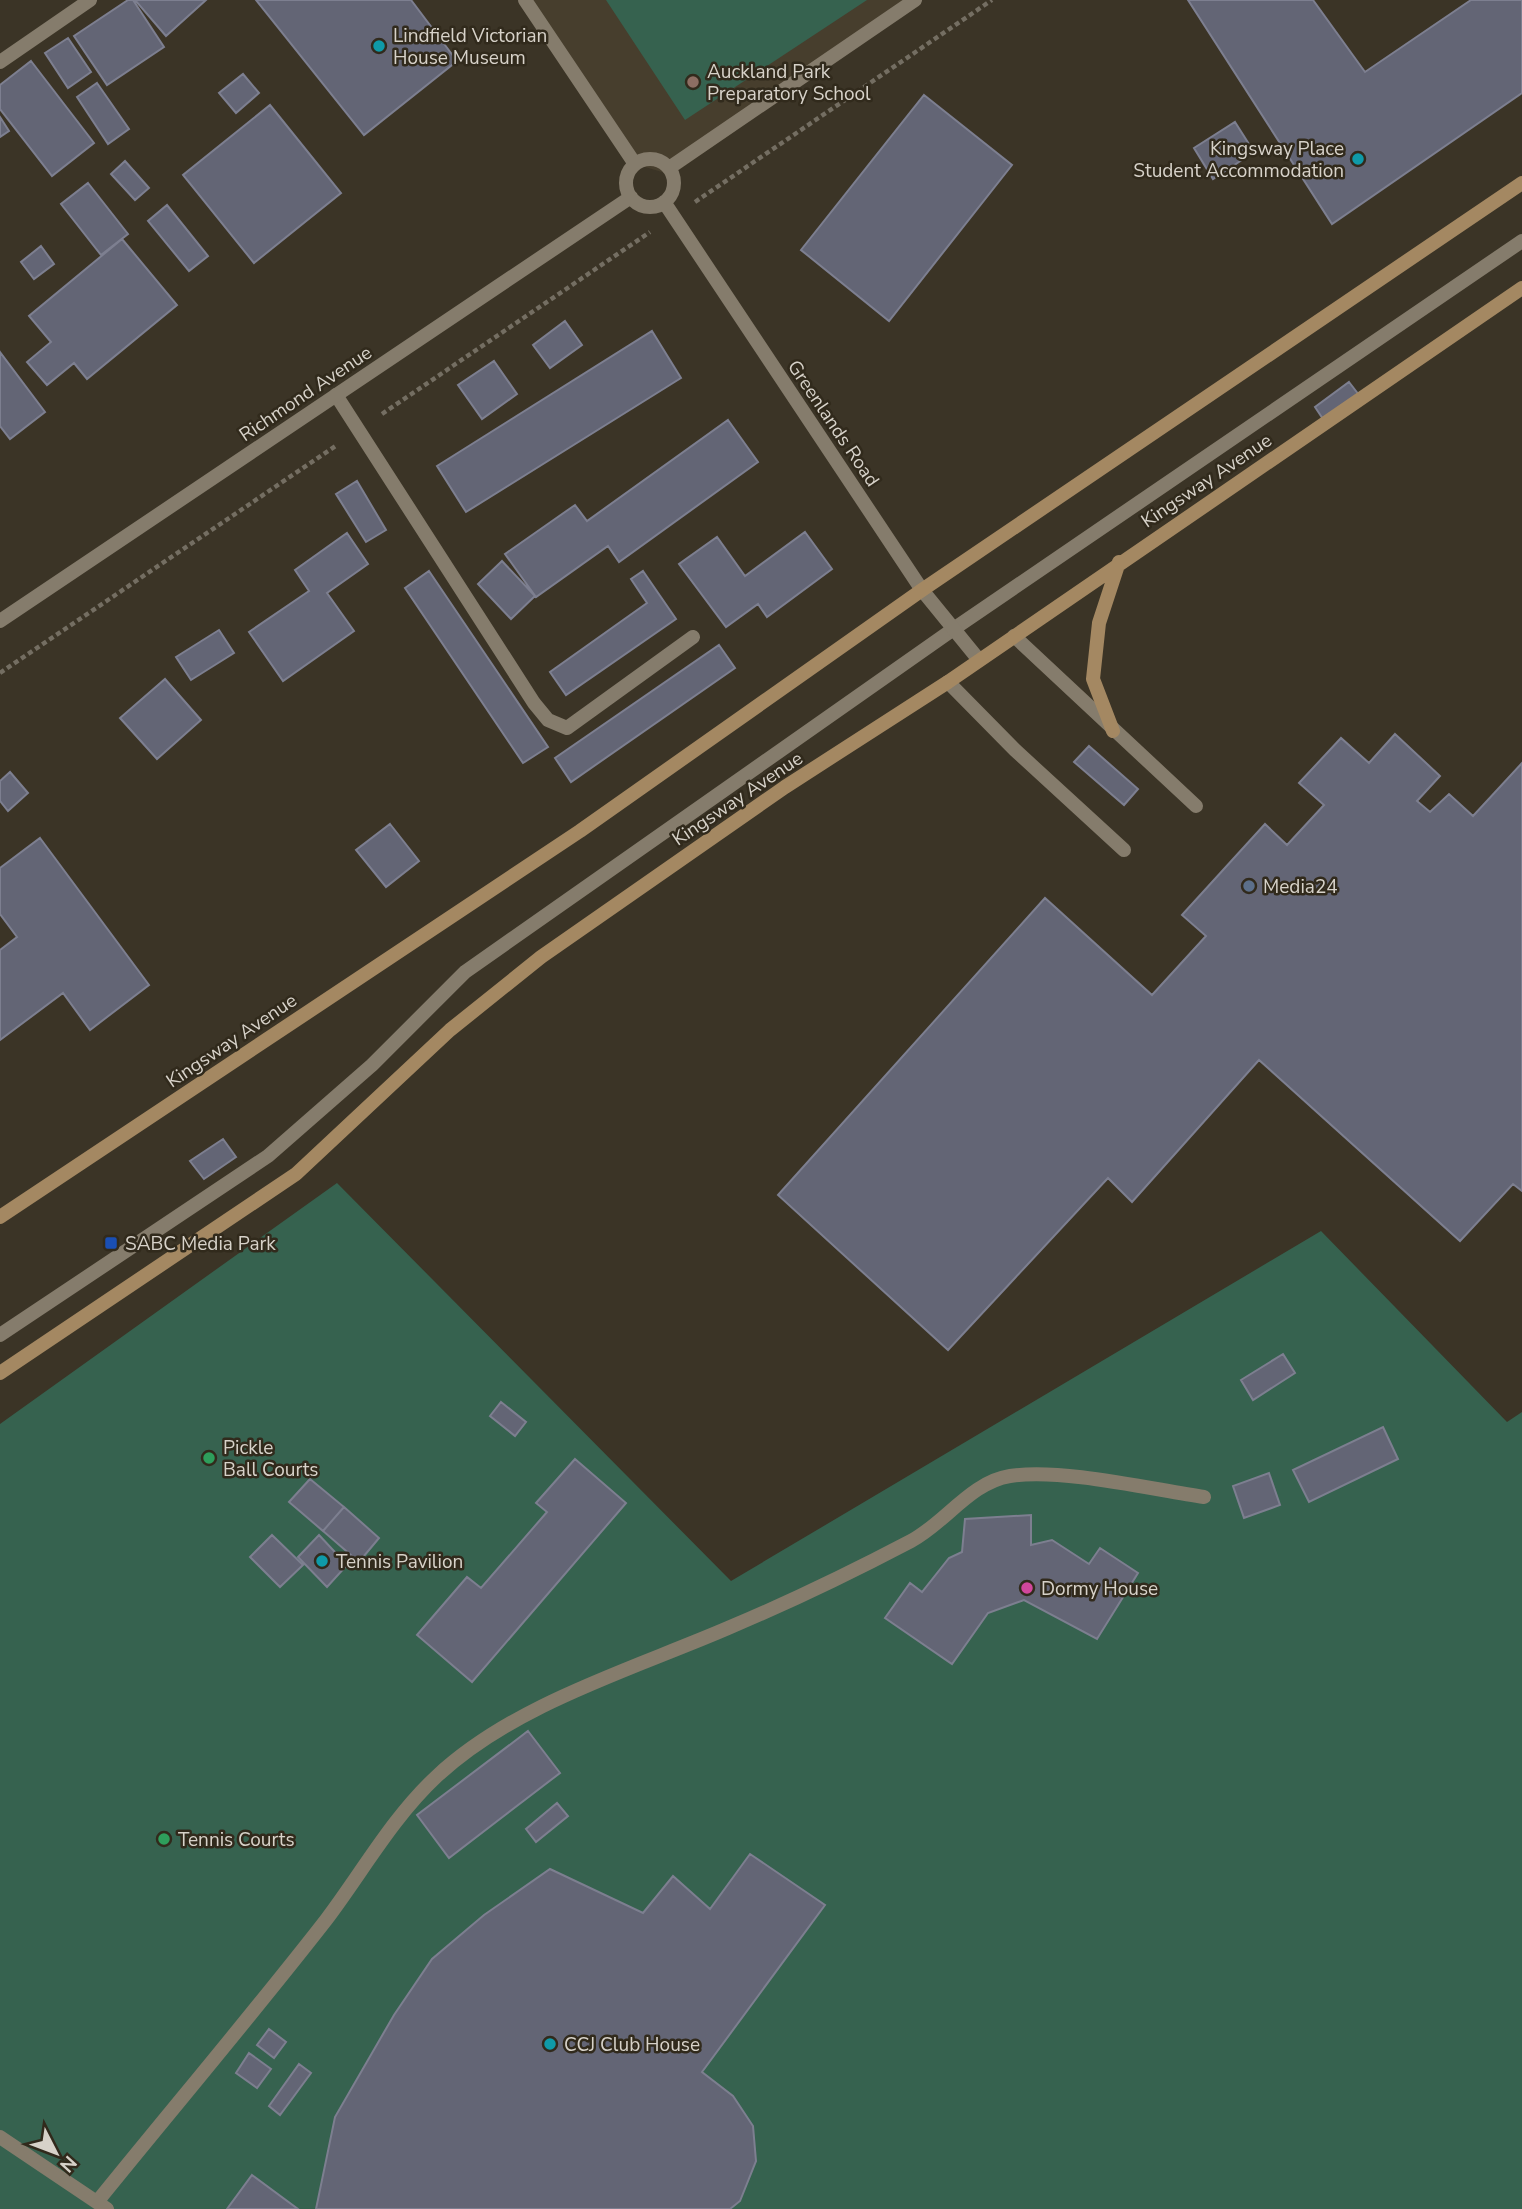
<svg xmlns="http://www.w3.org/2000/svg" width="1522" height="2209" font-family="'Nunito Sans',sans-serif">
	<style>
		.education { fill: #473e2d }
		.green { fill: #36624f }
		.building { fill: #636575; stroke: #7d7f90; stroke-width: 2 }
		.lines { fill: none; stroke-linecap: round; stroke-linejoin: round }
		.path { stroke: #746e62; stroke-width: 4.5; stroke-dasharray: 5 3.5; stroke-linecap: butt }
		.service { stroke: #857c6c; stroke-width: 14 }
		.minor { stroke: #857c6c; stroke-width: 14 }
		.secondary { stroke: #a48862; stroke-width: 14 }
		.culture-dot { fill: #0f9aa8; stroke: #312a1c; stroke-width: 2.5 }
		.education-dot { fill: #8d6e63; stroke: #312a1c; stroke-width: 2.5 }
		.service-dot { fill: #5c6f8a; stroke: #312a1c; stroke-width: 2.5 }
		.transit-dot { fill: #1a4fb4; stroke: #312a1c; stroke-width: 2.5 }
		.leisure-dot { fill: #2e9e5b; stroke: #312a1c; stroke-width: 2.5 }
		.hotel-dot { fill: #d1479c; stroke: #312a1c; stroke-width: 2.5 }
		.labels { text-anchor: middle; stroke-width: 5; stroke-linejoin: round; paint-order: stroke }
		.poi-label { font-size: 19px; fill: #d7d2c9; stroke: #312a1c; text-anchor: start }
		.street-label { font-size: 19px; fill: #d7d2c9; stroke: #312a1c }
	</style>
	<rect width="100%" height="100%" fill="#3b3426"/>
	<path class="education" d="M525,0H922L672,175L635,164Z"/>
	<path class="green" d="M606,0H867L685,120Z
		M337,1183L731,1581L1321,1231L1507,1422L1522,1412V2209H0V1424Z"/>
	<path class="building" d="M128,0H133L164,47L107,85L74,36Z
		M135,0H206L166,36Z
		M256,0H411L457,61L364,135Z
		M1188,0H1313L1365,72L1471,0H1522V93L1332,224Z
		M68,38L91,72L68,88L45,53Z
		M31,61L94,143L52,176L0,109V85Z
		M243,74L259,93L236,113L219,93Z
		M97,83L129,129L108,144L77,97Z
		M924,95L1012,165L889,321L801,250Z
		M270,105L341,193L254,263L183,175Z
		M0,117L9,131L0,137Z
		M1235,122L1254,152L1213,179L1194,148Z
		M125,161L149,188L135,200L111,174Z
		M88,183L128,234L101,255L61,204Z
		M167,205L208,256L189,271L148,221Z
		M122,239L177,305L87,379L74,363L47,385L27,362L51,342L29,316Z
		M41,246L54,264L34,279L21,262Z
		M565,321L582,345L550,368L533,345Z
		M652,331L681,378L466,512L437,466Z
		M0,352L45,412L10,439L0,426Z
		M494,361L517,394L482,419L458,385Z
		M1349,382L1359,395L1325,422L1315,407Z
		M728,420L758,462L619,562L608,546L536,597L505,554L575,505L587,521Z
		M357,481L386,530L366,542L336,494Z
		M805,532L832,569L767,617L758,604L726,627L679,564L717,537L745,576Z
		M347,533L368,564L327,593L354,631L283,681L249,632L309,591L295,570Z
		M502,561L535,596L511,619L478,584Z
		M429,571L548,747L523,763L405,588Z
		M643,571L676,619L566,695L550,672L647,603L631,579Z
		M219,630L234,653L191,680L176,657Z
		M719,645L735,668L571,782L555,758Z
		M165,679L201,720L157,759L120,718Z
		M1395,734L1440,776L1417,801L1430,812L1449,794L1473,816L1522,763V1191L1513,1184L1460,1241L1259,1060L1132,1202L1108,1178L948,1350L778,1195L1045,898L1152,995L1206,936L1182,915L1265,824L1287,845L1324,805L1299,783L1341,738L1369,763Z
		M1089,746L1138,789L1124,805L1074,762Z
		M10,772L28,793L8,811L0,801V781Z
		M390,824L419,861L386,887L356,850Z
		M40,838L149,985L90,1030L63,993L0,1040V950L17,937L0,914V868Z
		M223,1139L236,1157L204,1179L190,1161Z
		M1283,1354L1295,1373L1253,1400L1241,1380Z
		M501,1402L526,1422L515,1436L490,1416Z
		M1383,1427L1398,1459L1309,1502L1293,1470Z
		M575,1459L626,1503L472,1682L417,1635L467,1577L481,1588L547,1512L536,1503Z
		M1269,1473L1280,1505L1244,1518L1233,1486Z
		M310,1479L344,1507L323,1531L289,1502Z
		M344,1507L379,1538L359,1562L323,1531Z
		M1031,1515V1545L1052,1540L1089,1564L1100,1548L1138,1573L1097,1639L1024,1600L988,1613L952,1664L885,1618L910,1583L922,1592L949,1558L962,1552L965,1519Z
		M272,1535L303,1565L280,1587L250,1557Z
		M319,1535L347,1565L327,1587L298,1557Z
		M528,1731L560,1773L449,1858L417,1815Z
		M557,1803L568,1816L536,1842L526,1829Z
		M750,1854L825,1905L702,2072L733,2096L753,2126L756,2161L740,2201L730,2209H316L335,2117L394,2015L432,1959L484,1915L550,1869L643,1913L673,1876L710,1909Z
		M269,2029L286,2042L274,2058L257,2045Z
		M249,2053L271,2069L257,2088L236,2073Z
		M299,2064L311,2073L280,2115L269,2106Z
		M252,2175L298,2209H227Z"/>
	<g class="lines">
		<path class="path" d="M695,202L992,0
			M382,414L650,232
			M0,673L337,445"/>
		<path class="service" d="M0,62L90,0
			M336,395L534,703L548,720L567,728L693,637
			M1014,636L1196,806
			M948,682L1015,750L1124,850
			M0,1335L268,1156L372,1065L465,972L955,628L1522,241
			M0,2137L107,2209
			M97,2202C173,2108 252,2015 326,1920C363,1871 392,1818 437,1776C514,1704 633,1669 728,1628C790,1602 852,1572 911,1541C945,1523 971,1482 1010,1476C1062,1468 1150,1489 1204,1497"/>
		<path class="minor" d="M525,0L635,164
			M626 183a24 24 0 1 1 48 0a24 24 0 1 1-48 0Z
			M669,168L915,0
			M664,202L922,590L979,660
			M0,621L631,197"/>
		<path class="secondary" d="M1113,731L1093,679L1099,623L1119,562
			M0,1217L580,831L922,590L1522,183
			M0,1373L296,1174L450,1030L541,957L785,787L948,682L1522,288"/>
	</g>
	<g class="culture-dot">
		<circle cx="379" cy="46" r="7"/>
		<circle cx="1358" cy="159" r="7"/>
		<circle cx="322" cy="1561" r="7"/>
		<circle cx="550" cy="2044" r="7"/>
	</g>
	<circle class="education-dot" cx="693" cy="82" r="7"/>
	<circle class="service-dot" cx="1249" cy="886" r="7"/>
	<rect class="transit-dot" x="104" y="1236" width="14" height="14" rx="3.5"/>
	<g class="leisure-dot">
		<circle cx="209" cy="1458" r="7"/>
		<circle cx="164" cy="1839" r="7"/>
	</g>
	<circle class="hotel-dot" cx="1027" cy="1588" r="7"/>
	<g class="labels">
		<g class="poi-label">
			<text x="393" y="42">Lindfield Victorian<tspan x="393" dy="22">House Museum</tspan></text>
			<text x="707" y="78">Auckland Park<tspan x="707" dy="22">Preparatory School</tspan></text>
			<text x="1344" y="155" text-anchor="end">Kingsway Place<tspan x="1344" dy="22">Student Accommodation</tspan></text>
			<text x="1263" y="893">Media24</text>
			<text x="125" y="1250">SABC Media Park</text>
			<text x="223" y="1454">Pickle<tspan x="223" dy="22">Ball Courts</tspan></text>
			<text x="336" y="1568">Tennis Pavilion</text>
			<text x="1041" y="1595">Dormy House</text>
			<text x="178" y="1846">Tennis Courts</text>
			<text x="564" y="2051">CCJ Club House</text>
		</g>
		<g class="street-label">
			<text transform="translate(305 393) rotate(-34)" y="7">Richmond Avenue</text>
			<text transform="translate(834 423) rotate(56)" y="7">Greenlands Road</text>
			<text transform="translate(1206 480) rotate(-34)" y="7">Kingsway Avenue</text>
			<text transform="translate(737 798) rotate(-34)" y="7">Kingsway Avenue</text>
			<text transform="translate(231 1040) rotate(-34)" y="7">Kingsway Avenue</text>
		</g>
	</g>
	<g transform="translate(56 2153) rotate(132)" stroke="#312a1c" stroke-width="5" paint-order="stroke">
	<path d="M0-5L12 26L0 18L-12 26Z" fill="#d7d2c9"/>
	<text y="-10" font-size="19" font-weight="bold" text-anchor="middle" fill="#d7d2c9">N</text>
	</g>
</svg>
